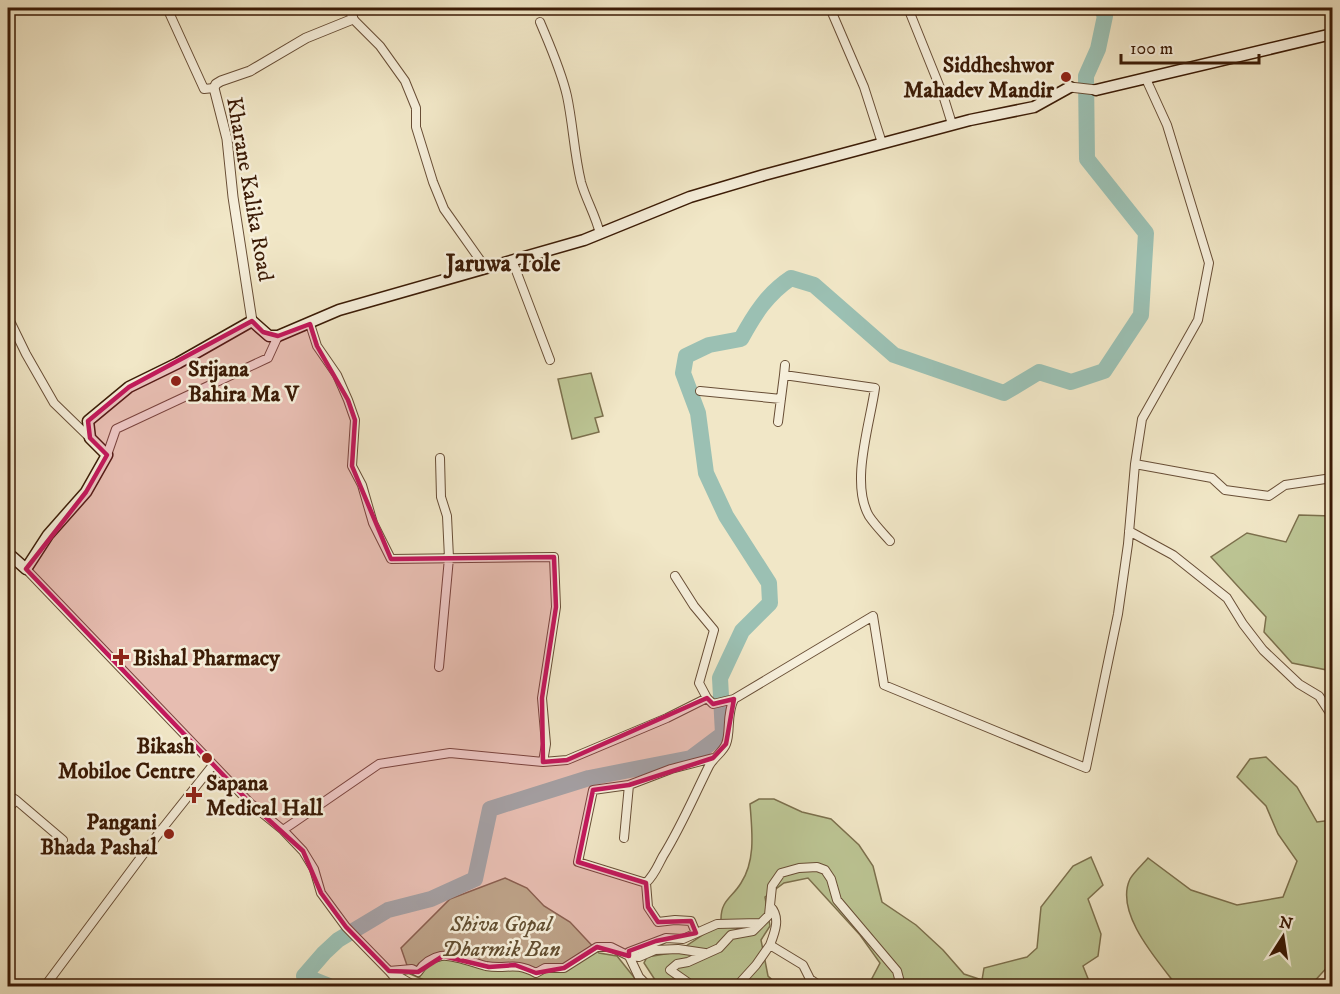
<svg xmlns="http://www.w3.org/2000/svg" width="1340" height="994" font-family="'IM FELL DW Pica',serif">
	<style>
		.green { fill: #bcc594; stroke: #7c704d; stroke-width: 1.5 }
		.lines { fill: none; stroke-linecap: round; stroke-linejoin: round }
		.river { stroke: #9bc0b3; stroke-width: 16 }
		.minor-casing { stroke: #684e36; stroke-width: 10 }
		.tertiary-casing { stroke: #684e36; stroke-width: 11 }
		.secondary-casing { stroke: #3b1b06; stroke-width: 13 }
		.minor { stroke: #f6efdb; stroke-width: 8 }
		.tertiary { stroke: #f6efdb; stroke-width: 9 }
		.secondary { stroke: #f6efdb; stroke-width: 10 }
		.marked { fill: #c2185b; fill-opacity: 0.2; stroke: #c2185b; stroke-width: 4.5; stroke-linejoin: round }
		.poi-dot { fill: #8f2418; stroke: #f6efdb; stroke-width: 2 }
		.labels { text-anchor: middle; stroke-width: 5; stroke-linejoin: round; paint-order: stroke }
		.poi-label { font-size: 22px; font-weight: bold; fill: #3b1b06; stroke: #f6efdb; text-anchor: end }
		.street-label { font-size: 22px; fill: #3b1b06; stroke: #f6efdb }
		.park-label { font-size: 22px; font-style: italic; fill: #624e31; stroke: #f6efdb }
		.neighbourhood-label { font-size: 24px; font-weight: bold; fill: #3b1b06; stroke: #f6efdb }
	</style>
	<rect width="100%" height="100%" fill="#f1e7c7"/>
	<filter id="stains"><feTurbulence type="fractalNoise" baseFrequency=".00333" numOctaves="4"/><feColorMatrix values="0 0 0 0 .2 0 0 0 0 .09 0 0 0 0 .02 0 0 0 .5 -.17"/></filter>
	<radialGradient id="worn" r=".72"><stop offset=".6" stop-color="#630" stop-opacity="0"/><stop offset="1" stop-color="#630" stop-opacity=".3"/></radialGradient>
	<path class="green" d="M591,373L603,416L595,418L599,432L572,439L558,379Z
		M1299,515L1332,516V671L1292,663L1264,632L1266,617L1211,557L1247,533L1286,542Z
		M1266,757L1297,787L1317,822L1332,820V962L1310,986H1177C1158,961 1114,913 1130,879C1134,872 1143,864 1148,858L1191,890L1237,905L1283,897L1297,861L1278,834L1266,806L1237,777L1250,759Z
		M759,799H774L802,812L831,819L859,845L873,866L882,902L916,925L943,950L964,974L982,980L984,968L1027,957L1037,948L1041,907L1073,866L1091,857L1103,885L1088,899L1101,934L1098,956L1083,966L1091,986H868L880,963L860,935L808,878L784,883L765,897L770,926L761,940L768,976L779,986H659L644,963L647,957L677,952L713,928L721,919C721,900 732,898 741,883C756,860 752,831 750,804Z
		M505,878L527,888L544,906L570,922L599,953L617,956L641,986H438L410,974L401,948L450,899Z"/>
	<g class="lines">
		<path class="river" d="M329,986L304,976L324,953L338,940L388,910L431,899L475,879L490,809L589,778L691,758L723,734L720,678L742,631L770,603L769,583L726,516L706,473L698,413L683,373L686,356L709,345L741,339C754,315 767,294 791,278L814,285L894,355L1004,393L1039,372L1071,382L1104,371L1141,315L1146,233L1087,159L1086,76L1098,49L1105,16L1101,8"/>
		<defs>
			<path id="minor" d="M167,8L204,89L214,88
				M830,8L864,87L882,143
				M908,8L943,95L952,124
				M353,19L380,46L405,81L416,108V127L433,182L444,209L485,267
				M540,22C550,46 561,70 567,96C573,124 574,153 581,182C586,200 596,216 600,234
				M512,260L550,360
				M8,317L26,354L54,403L90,438
				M310,324L317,346L337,375L348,400L355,420L352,466L362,485L373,523L391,559L554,557L556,607L542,698L546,744L543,762
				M785,365L784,375L875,388C870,424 850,483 869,516C875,525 883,533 890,541
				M700,391L781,399
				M778,422L784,375
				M107,455L116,429L268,358L278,336
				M1135,464L1212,478L1225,490L1269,496L1285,485L1332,478
				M1129,531L1173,555L1227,598L1243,624L1263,650L1299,684L1319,696L1332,716
				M26,569L250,803L283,830L379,764L450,753L543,762L567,760L667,718L707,698L713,704L734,699L873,616L884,685L1086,768L1118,614L1128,544L1135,464L1142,419L1198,320L1209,263L1167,125L1146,79
				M675,576L694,606L714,630L699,683L707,698
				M439,667L449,558L447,516L441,497L440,458
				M713,758L671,769L629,785L593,790L578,862L646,883C655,874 657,867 663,856C681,827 694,796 709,766C713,758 723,752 726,744C731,732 726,715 734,699
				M8,795L16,800L8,809
				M16,800L63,840
				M283,830L303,851L314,869L321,893L346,927L389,971L402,986
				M624,838L629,785
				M646,883L648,907L658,922L675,920L691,921L696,933
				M770,945C775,932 781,917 770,906
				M45,986L162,829L213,765
				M415,986L389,971L412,969L418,972C423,964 431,958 441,956C452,954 474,963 486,966C507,970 514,961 536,973L545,968H564L597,947H611L629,956L639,957L655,950L678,949L705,953
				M648,986L639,977L629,956V952L666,938L683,939L717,924L760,923
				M719,986L708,984H690L670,970L677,964L688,962L719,948L731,935L753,931L769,915L772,886L781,873L799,868L817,867L825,870L831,879L837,900L897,971L901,986
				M737,986L756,965L770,945L803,965L810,979L820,986"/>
			<path id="tertiary" d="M1070,87L1096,90
				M252,321L233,197L227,139L214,88L216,84L221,81L250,71L306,38L353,19L350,8"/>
			<path id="secondary" d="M1096,90L1332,34
				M8,553L26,569L48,535L86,492L107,455L90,438L88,421L129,387L178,363L252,321L269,336H278L339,310L584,240L690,197L764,175L970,120L1034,107L1070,87"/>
		</defs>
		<use href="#minor" class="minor-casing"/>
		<use href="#tertiary" class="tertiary-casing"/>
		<use href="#secondary" class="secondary-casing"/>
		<use href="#minor" class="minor"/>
		<use href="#tertiary" class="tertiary"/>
		<use href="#secondary" class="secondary"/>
	</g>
	<path class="marked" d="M252,321L263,332L278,336L310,324L317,346L348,400L355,420L352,466L391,559L554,557L556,607L542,698L543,762L567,760L707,698L713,704L734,699L726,744L713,758L629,785L593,790L578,862L646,883L648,907L658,922L691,921L696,933L656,941L629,951V956L597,947L564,968L536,973L515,965L489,967L443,956L418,972L389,971L346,927L321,893L303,851L250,803L26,569L86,492L107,455L90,438L88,421L129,387Z"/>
	<g class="poi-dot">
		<circle cx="1066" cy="77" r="6"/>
		<circle cx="176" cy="381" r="6"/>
		<path d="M118 648h6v6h6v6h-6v6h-6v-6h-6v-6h6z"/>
		<circle cx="207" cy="758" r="6"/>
		<path d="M191 786h6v6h6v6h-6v6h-6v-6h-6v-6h6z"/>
		<circle cx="169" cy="834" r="6"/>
	</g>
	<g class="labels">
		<g class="poi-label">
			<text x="1054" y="72">Siddheshwor<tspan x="1054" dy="25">Mahadev Mandir</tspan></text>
			<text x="188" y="376" text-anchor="start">Srijana<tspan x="188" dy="25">Bahira Ma V</tspan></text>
			<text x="133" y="665" text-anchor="start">Bishal Pharmacy</text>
			<text x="195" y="753">Bikash<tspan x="195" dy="25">Mobiloe Centre</tspan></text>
			<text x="206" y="790" text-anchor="start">Sapana<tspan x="206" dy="25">Medical Hall</tspan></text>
			<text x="157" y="829">Pangani<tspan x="157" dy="25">Bhada Pashal</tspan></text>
		</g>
		<g class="street-label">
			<text transform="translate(251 189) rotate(80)" y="8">Kharane Kalika Road</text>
		</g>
		<g class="park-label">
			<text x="501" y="931">Shiva Gopal<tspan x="501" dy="25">Dharmik Ban</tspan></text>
		</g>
		<g class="neighbourhood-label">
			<text x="503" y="271">Jaruwa Tole</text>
		</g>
	</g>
	<rect width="1340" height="994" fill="none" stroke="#f1e7c7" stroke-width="30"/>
	<rect x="9" y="9" width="1322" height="976" fill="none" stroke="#3b1b06" stroke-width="3"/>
	<rect x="15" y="15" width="1310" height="964" fill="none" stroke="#3b1b06" stroke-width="1.5"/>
	<g transform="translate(1283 937) rotate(12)" stroke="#f6efdb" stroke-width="4.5" paint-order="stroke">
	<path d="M0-4.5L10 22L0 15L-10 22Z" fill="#3b1b06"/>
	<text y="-9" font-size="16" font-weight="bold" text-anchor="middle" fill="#3b1b06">N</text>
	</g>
	<path d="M1121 54v9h138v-9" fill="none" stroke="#3b1b06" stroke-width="3"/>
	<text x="1130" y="54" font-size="18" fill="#3b1b06" stroke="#f6efdb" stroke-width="4.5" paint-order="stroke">100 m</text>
	<rect width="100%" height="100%" filter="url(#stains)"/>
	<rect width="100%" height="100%" fill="url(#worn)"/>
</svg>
